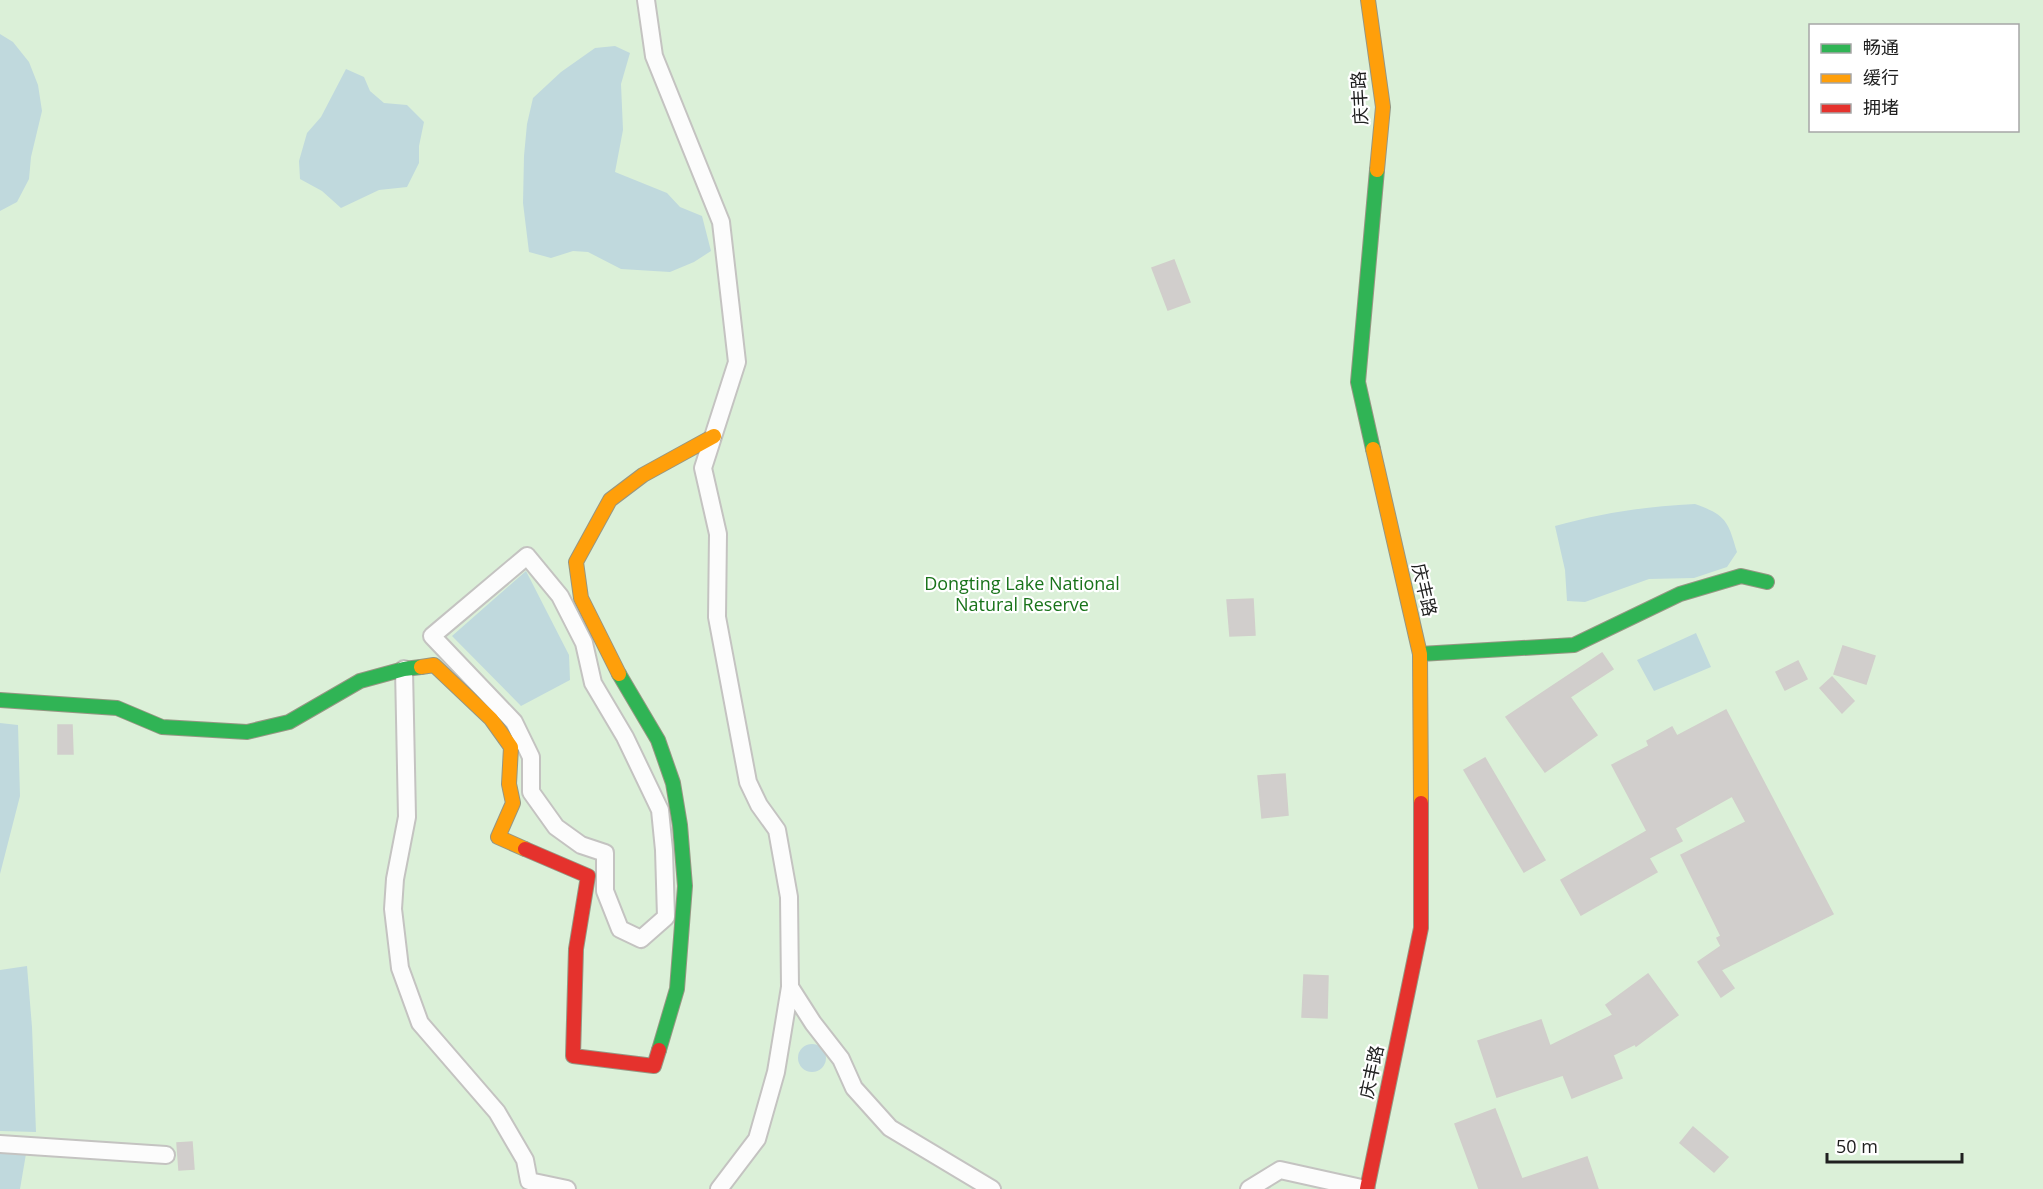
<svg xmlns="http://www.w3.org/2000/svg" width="2043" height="1189" font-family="'Open Sans','Noto Sans SC',sans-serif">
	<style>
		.park { fill: #dbf0d8; fill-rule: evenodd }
		.water { fill: #c0d9dd }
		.building { fill: #d1cecc; stroke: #d1cecb; stroke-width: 1.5 }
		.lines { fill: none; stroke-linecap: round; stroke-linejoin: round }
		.street-casing { stroke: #c4c3c1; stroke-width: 20 }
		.fast-casing { stroke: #969683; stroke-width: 16 }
		.slow-casing { stroke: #969683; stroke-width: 16 }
		.jam-casing { stroke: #969683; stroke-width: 16 }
		.street { stroke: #fcfcfc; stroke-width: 16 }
		.fast { stroke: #30b455; stroke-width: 14 }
		.slow { stroke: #ff9f0a; stroke-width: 14 }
		.jam { stroke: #e5322d; stroke-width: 14 }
		.labels { text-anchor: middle; stroke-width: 4.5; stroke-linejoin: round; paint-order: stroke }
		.street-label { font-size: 18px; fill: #202020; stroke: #fff }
		.park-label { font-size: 18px; fill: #19731a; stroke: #fff }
	</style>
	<rect width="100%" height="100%" fill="#eeece9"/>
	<path class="park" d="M0,0H2043V1189H0ZM1810,26H2018V130H1810Z"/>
	<path class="water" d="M0,34L13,42L29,62L38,85L42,111L31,157L29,179L17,202L0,211Z
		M615,46L630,53L621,84L623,130L615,172L667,193L680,207L702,216L711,251L694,262L670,272L621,269L588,252L573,251L551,258L529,252L523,203L524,156L527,124L533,98L561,72L595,48Z
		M346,69L364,77L370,91L384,103L407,105L424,122L419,146V163L407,187L379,190L341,208L322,191L300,179L299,161L307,133L321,117Z
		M1695,504C1726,515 1728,521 1737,552L1727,567L1694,578L1649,579L1585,602L1567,601L1565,570L1555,526C1602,513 1647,506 1695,504Z
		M526,571L569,655L570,680L521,706L452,636Z
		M1696,633L1711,667L1654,691L1637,660Z
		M0,723L18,725L20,796L0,874Z
		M27,966L32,1027L36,1132L0,1131V970Z
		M798 1058a14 14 0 1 1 28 0a14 14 0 1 1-28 0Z
		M0,1147L27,1148L20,1189H0Z"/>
	<path class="building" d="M1174,260L1190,302L1168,310L1152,268Z
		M1253,599L1255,635L1230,636L1227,600Z
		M1843,646L1875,656L1866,684L1834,674Z
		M1602,653L1613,669L1570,697L1597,735L1545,772L1506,717Z
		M1798,661L1807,679L1785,690L1776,672Z
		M1832,677L1854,701L1842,713L1820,688Z
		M1726,710L1833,914L1721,970L1734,988L1721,997L1698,962L1721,946L1717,938L1721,936L1681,855L1746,822L1732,796L1675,828L1682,841L1649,858L1657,872L1581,915L1561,880L1647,831L1612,765L1649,746L1647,741L1672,727L1677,736Z
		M58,725H72L73,754H58Z
		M1485,758L1545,860L1524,872L1464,770Z
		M1285,774L1288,815L1262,818L1258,776Z
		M1648,974L1678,1015L1636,1046L1635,1044L1613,1055L1622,1078L1572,1098L1563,1075L1497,1097L1478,1041L1541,1020L1550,1046L1613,1015L1606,1005Z
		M1304,975L1328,976L1327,1018L1302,1017Z
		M1495,1109L1522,1179L1587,1157L1598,1189H1479L1455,1124Z
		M1693,1127L1728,1157L1714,1172L1680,1143Z
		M192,1142L194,1169L179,1170L177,1143Z"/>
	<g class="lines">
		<defs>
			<path id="street" d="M646,0L654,56L721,222L737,362L703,468L718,534L717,617L748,782L759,805L777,830L789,897L790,987L813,1023L841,1059L854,1088L890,1128L992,1189
				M527,556L560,596L584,643L593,683L625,737L660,810L664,850L666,917L641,939L620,929L605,891V853L581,845L556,827L531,792V757L514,722L432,636Z
				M404,669L407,817L395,879L393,909L400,968L420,1023L497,1112L525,1160L529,1181L567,1189
				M0,1144L166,1155
				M719,1189L757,1139L776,1072L790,987
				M1249,1189L1280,1170L1366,1189"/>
			<path id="fast" d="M1373,449L1358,382L1377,170
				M1420,654L1574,645L1680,594L1741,576L1767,582
				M619,674L658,740L673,783L680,825L685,886L677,989L659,1050
				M0,700L117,708L162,727L247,732L289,722L360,681L404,669L421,667"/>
			<path id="slow" d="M1368,0L1383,107L1377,170
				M1373,449L1420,654L1421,803
				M421,667L434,665L491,719L511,747L509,784L513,803L498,837L525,849
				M619,674L581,598L576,562L610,500L643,475L714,436"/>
			<path id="jam" d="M525,849L588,876L576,949L573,1056L654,1066L659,1050
				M1367,1189L1421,928V803"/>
		</defs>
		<use href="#street" class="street-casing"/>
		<use href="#fast" class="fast-casing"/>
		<use href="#slow" class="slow-casing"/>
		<use href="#jam" class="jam-casing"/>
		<use href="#street" class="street"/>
		<use href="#fast" class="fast"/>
		<use href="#slow" class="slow"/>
		<use href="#jam" class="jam"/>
	</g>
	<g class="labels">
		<g class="street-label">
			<text transform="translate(1360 98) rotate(-93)" y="6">庆丰路</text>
			<text transform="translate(1424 590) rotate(77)" y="6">庆丰路</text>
			<text transform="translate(1372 1072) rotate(-78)" y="6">庆丰路</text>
		</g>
		<g class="park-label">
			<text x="1022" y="590">Dongting Lake National<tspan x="1022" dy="21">Natural Reserve</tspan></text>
		</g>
	</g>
	<rect x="1809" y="24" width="210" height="108" fill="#ffffff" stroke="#a6a6a6" stroke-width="1.5"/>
	<rect x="1821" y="44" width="30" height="9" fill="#30b455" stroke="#a6a6a6" stroke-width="1.5"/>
	<text x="1863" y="54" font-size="18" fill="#202020">畅通</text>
	<rect x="1821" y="74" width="30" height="9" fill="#ff9f0a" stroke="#a6a6a6" stroke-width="1.5"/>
	<text x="1863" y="84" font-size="18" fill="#202020">缓行</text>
	<rect x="1821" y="104" width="30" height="9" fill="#e5322d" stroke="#a6a6a6" stroke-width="1.5"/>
	<text x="1863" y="114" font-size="18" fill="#202020">拥堵</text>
	<path d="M1827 1153v9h135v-9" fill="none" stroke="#202020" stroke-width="3"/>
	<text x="1836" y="1153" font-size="18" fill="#202020" stroke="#ffffff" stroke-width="4.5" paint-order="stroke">50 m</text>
</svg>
